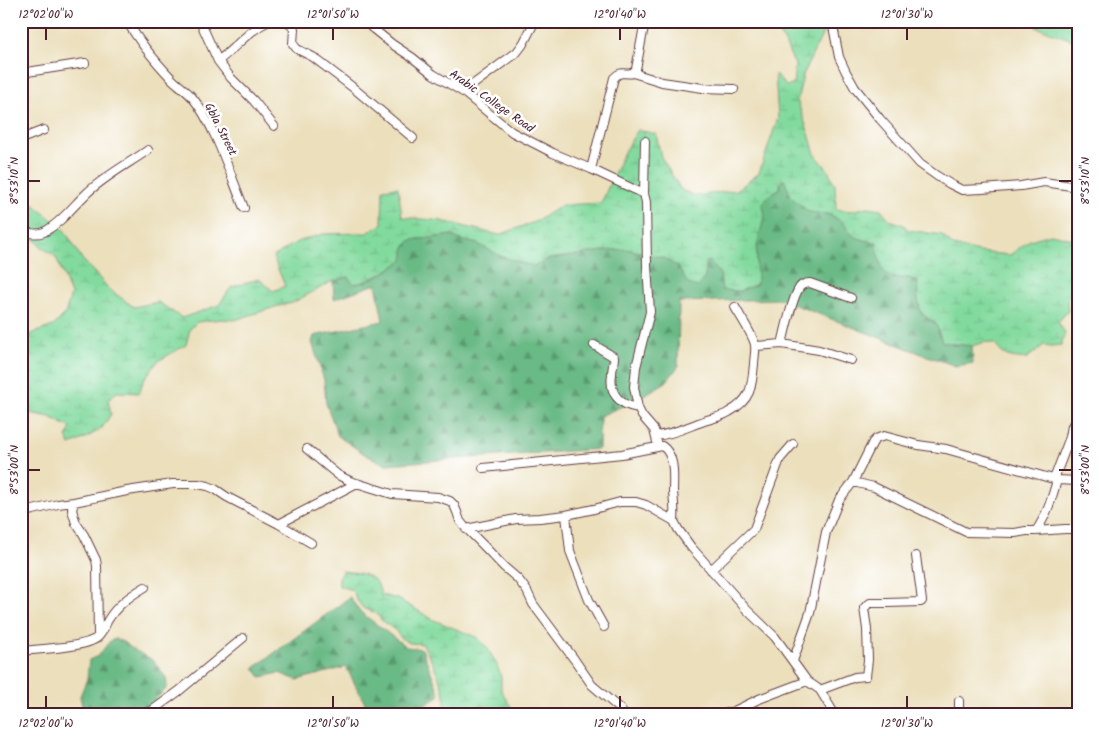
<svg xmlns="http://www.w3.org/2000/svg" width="1099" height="736" font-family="Kalam,sans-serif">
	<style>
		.grass { fill: url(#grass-dots); stroke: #667c64 }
		.forest { fill: url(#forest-firs); stroke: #5a6c58 }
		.wetland { fill: url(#wetland-marsh); stroke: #667c64 }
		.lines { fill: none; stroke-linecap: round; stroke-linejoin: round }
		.minor-casing { stroke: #623c41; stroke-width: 10 }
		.minor { stroke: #fff; stroke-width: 8 }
		.ticks { fill: none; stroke: #4a1f2b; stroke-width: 2 }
		.labels { text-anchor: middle; stroke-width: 5; stroke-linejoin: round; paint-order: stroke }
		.street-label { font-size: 12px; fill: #4a1f2b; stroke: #fff }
		.neatline { fill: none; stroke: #4a1f2b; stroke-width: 2 }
		.ticks-label { font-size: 12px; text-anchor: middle; fill: #4a1f2b }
	</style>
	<defs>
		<pattern id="grass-dots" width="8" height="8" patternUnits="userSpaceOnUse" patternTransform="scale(1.25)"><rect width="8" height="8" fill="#82da9e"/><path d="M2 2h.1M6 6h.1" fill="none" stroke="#72bb88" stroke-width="1.8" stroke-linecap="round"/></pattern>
		<pattern id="forest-firs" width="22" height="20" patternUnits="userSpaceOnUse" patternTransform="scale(1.25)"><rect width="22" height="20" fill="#69ba85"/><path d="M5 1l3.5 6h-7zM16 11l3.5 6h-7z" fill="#58976d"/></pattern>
		<pattern id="wetland-marsh" width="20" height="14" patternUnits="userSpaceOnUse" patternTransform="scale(1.25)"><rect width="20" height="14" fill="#82da9e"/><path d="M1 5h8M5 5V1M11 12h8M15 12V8" fill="none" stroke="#72bb88"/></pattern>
	</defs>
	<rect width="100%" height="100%" fill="#fff"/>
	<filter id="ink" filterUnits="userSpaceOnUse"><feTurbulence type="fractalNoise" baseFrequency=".02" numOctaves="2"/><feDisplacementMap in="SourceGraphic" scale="10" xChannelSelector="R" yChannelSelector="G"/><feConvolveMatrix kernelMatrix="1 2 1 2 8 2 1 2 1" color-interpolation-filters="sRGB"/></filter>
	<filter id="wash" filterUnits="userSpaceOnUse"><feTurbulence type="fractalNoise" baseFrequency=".0096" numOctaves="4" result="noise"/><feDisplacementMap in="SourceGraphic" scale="20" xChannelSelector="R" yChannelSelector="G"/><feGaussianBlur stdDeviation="1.12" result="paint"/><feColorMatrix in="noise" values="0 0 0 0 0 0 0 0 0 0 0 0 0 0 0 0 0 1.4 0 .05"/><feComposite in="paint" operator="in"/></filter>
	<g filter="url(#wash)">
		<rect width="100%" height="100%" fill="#ebdfbc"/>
		<path class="grass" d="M1037,21H1078V42L1036,27Z"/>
		<path class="forest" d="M785,179L809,212L827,214L841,221L853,236L868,241L877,242L878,254L892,278H909L918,281L917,294L921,313L936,324L942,342L972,346L973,363L956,366L919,353L780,299L679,302L678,367L666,382L632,402L600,416L599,449L385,464L366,455L338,436L326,403L324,380L312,342L314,336L383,321L376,284L334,299L333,281L348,277L354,284C374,280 387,271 403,260L405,246L411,240L451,235L461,240L478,244L499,255L518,262L534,266L548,259L602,251L627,249L664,258L678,267L688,284L705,262L710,261L720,274L722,290L740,291L757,284C757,269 755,251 759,236C761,226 768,215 762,205L768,196L780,188V184Z
			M350,597L359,611L406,647L422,649L440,695L419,709L418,715H371L346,667L297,680L279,673L261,677L254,668Z
			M115,639L123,642L134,650L153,660L166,678L167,686L165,690L147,708L138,715H84L80,696L87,679L89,660L98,656L110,641Z"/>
		<path class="wetland" d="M769,21H825L822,35L804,72L797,100L809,134L815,154L828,170L835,185L836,209L850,211L868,207L881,209L890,220L904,225L908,230L942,235L953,246L979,252L1010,255L1030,240L1051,234L1078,240V294L1067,299L1068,311L1058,322L1065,333L1061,345L1051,346L1044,345L1026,359C1012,357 1002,358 996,344L985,342L972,346L942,342L936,324L921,313L917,294L918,281L909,278H892L883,271L878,254L877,242L868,241L853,236L841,221L828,214L809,212L791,197L784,179L780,184V188L768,196L762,205C768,215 761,226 759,236C755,251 757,269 757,284L740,291L722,290L720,274L710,261L705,262C707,272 705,280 698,287L688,284L678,267L664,258L627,249L602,251L549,259L534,266L518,262L499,255L478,244L461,240L451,235L411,240L405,246L403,260C387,271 373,280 354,284L348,277L333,281L292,303L275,307L235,320L222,319L197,322L190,329L186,345L158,361L144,379L139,393L117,392L108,400L111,414L102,428L86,438L70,445L67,436L71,428L50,417L21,411V388L25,383L21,380V335H28L53,326L65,314L71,294L56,257L39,245L21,222V193L24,196L65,231L82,259L110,290L134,307L158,302L182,318L219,305L230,289L235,286L259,279L273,291L285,286L273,257L297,242L323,234L367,233L382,224L383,189L398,187L402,217L442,221L499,235L537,221L562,205L601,203L625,150L638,130L656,134L661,157L681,190L695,196L737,190L759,173L778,118L775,74L786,86L793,85L795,65L784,41Z
			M342,571C353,572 370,573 377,583C379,586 380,592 381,595L398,599L434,620L478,638L488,649L497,665L501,677V690L516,715H443C451,695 432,662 423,644L410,643L401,638L395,630L383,622L376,613L363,608L356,599L353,590L339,586V578Z"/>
	</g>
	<g filter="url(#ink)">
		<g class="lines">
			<defs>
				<path id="minor" d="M127,21C139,42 156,62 172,79C178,85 186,90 192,97C215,125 230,174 244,208
					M200,21L218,61L231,78L254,101L274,126
					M288,21L294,29L293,44L297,49L313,57L351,86L413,138
					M366,21L371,27L392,44L413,58L433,74L463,92L512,132L553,153L591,169L644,194
					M832,21L839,57L846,72L855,88L880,119L920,164L937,176L950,184L962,190L982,189L1021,186L1044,182L1078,187
					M218,61C235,48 249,30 269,21
					M21,73L85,63
					M633,73L662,82L703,88L734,89
					M463,92L517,52L523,44L535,21
					M21,139L44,130
					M645,141L644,194L646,202L647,266L650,312L636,367L634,387L638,408L642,416L654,430L658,446
					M591,169L614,78C621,70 624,75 633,73L636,69L645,21
					M21,230C28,233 37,235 44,232C61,223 73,206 87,193C105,176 128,164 148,150
					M782,344C785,333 793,291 802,285C804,284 807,283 810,283L851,298
					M594,345L614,357C614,363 612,368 612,374C609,394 619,405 638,408
					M756,346L782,344L819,350L851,360
					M656,436C674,434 687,427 704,421C712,418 722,417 729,412C751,400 752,387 754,364C754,358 756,351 755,345C754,337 740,316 735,307
					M307,449L321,461L338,475L350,481L392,494L438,497L450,501L454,505L457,512L460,521L464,526L483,545L504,567L518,579L527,591L533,604L574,659L592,685L620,709L624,715
					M483,468L622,454L662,446C676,455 673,478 673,492C674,502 675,511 674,521
					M1054,479L1070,437L1072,426L1078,416
					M853,482L873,442L876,439L884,436L918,445L946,449L1057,480L1078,481
					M74,502L72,510L76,523L84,535L96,560L97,566L98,634
					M21,513L58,504L74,502L127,491L173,484H198L208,486L215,489L227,497L279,524L311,543
					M566,515L570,551L589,600L604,627
					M279,524L357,483
					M466,529L516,519L540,518L566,515L594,509L620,502H636L646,505L674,521L678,529L691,547L747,610L775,637L807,681L820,690L835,715
					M1036,531C1047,515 1052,498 1057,480
					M711,570L754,529L780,459L793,444
					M21,651C38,649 86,648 98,637C102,634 105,625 108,620C117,605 130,596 145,587
					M793,661L810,613L826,532L839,500L853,482L874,487L966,532L1015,533L1026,531H1036L1065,529H1078
					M820,690L855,677L866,676L868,660L867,629L864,608L870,603H887L921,602L922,601L916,556
					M959,701V715
					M146,715L179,691L243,638
					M720,715L734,711L759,699L807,681"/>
			</defs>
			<use href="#minor" class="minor-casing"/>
			<use href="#minor" class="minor"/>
		</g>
	</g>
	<path class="ticks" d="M46,28V40M333,28V40M620,28V40M907,28V40M28,181H40M1059,181H1072M28,470H40M1059,470H1072M46,696V708M333,696V708M620,696V708M907,696V708"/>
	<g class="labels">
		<g class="street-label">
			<text transform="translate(492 101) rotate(35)" y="4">Arabic College Road</text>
			<text transform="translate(221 129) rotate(63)" y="4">Gbla Street</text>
		</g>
	</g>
	<rect width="1099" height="736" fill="none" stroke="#fff" stroke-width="55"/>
	<rect x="28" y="28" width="1044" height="680" class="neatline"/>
	<g class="ticks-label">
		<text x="46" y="18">12°02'00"W</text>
		<text x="333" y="18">12°01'50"W</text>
		<text x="620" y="18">12°01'40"W</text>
		<text x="907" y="18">12°01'30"W</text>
		<text transform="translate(14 181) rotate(-90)" y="4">8°53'10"N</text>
		<text transform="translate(1085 181) rotate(-90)" y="4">8°53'10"N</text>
		<text transform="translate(14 470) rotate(-90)" y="4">8°53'00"N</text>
		<text transform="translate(1085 470) rotate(-90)" y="4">8°53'00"N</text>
		<text x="46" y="727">12°02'00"W</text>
		<text x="333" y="727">12°01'50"W</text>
		<text x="620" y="727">12°01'40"W</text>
		<text x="907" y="727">12°01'30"W</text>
	</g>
</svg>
